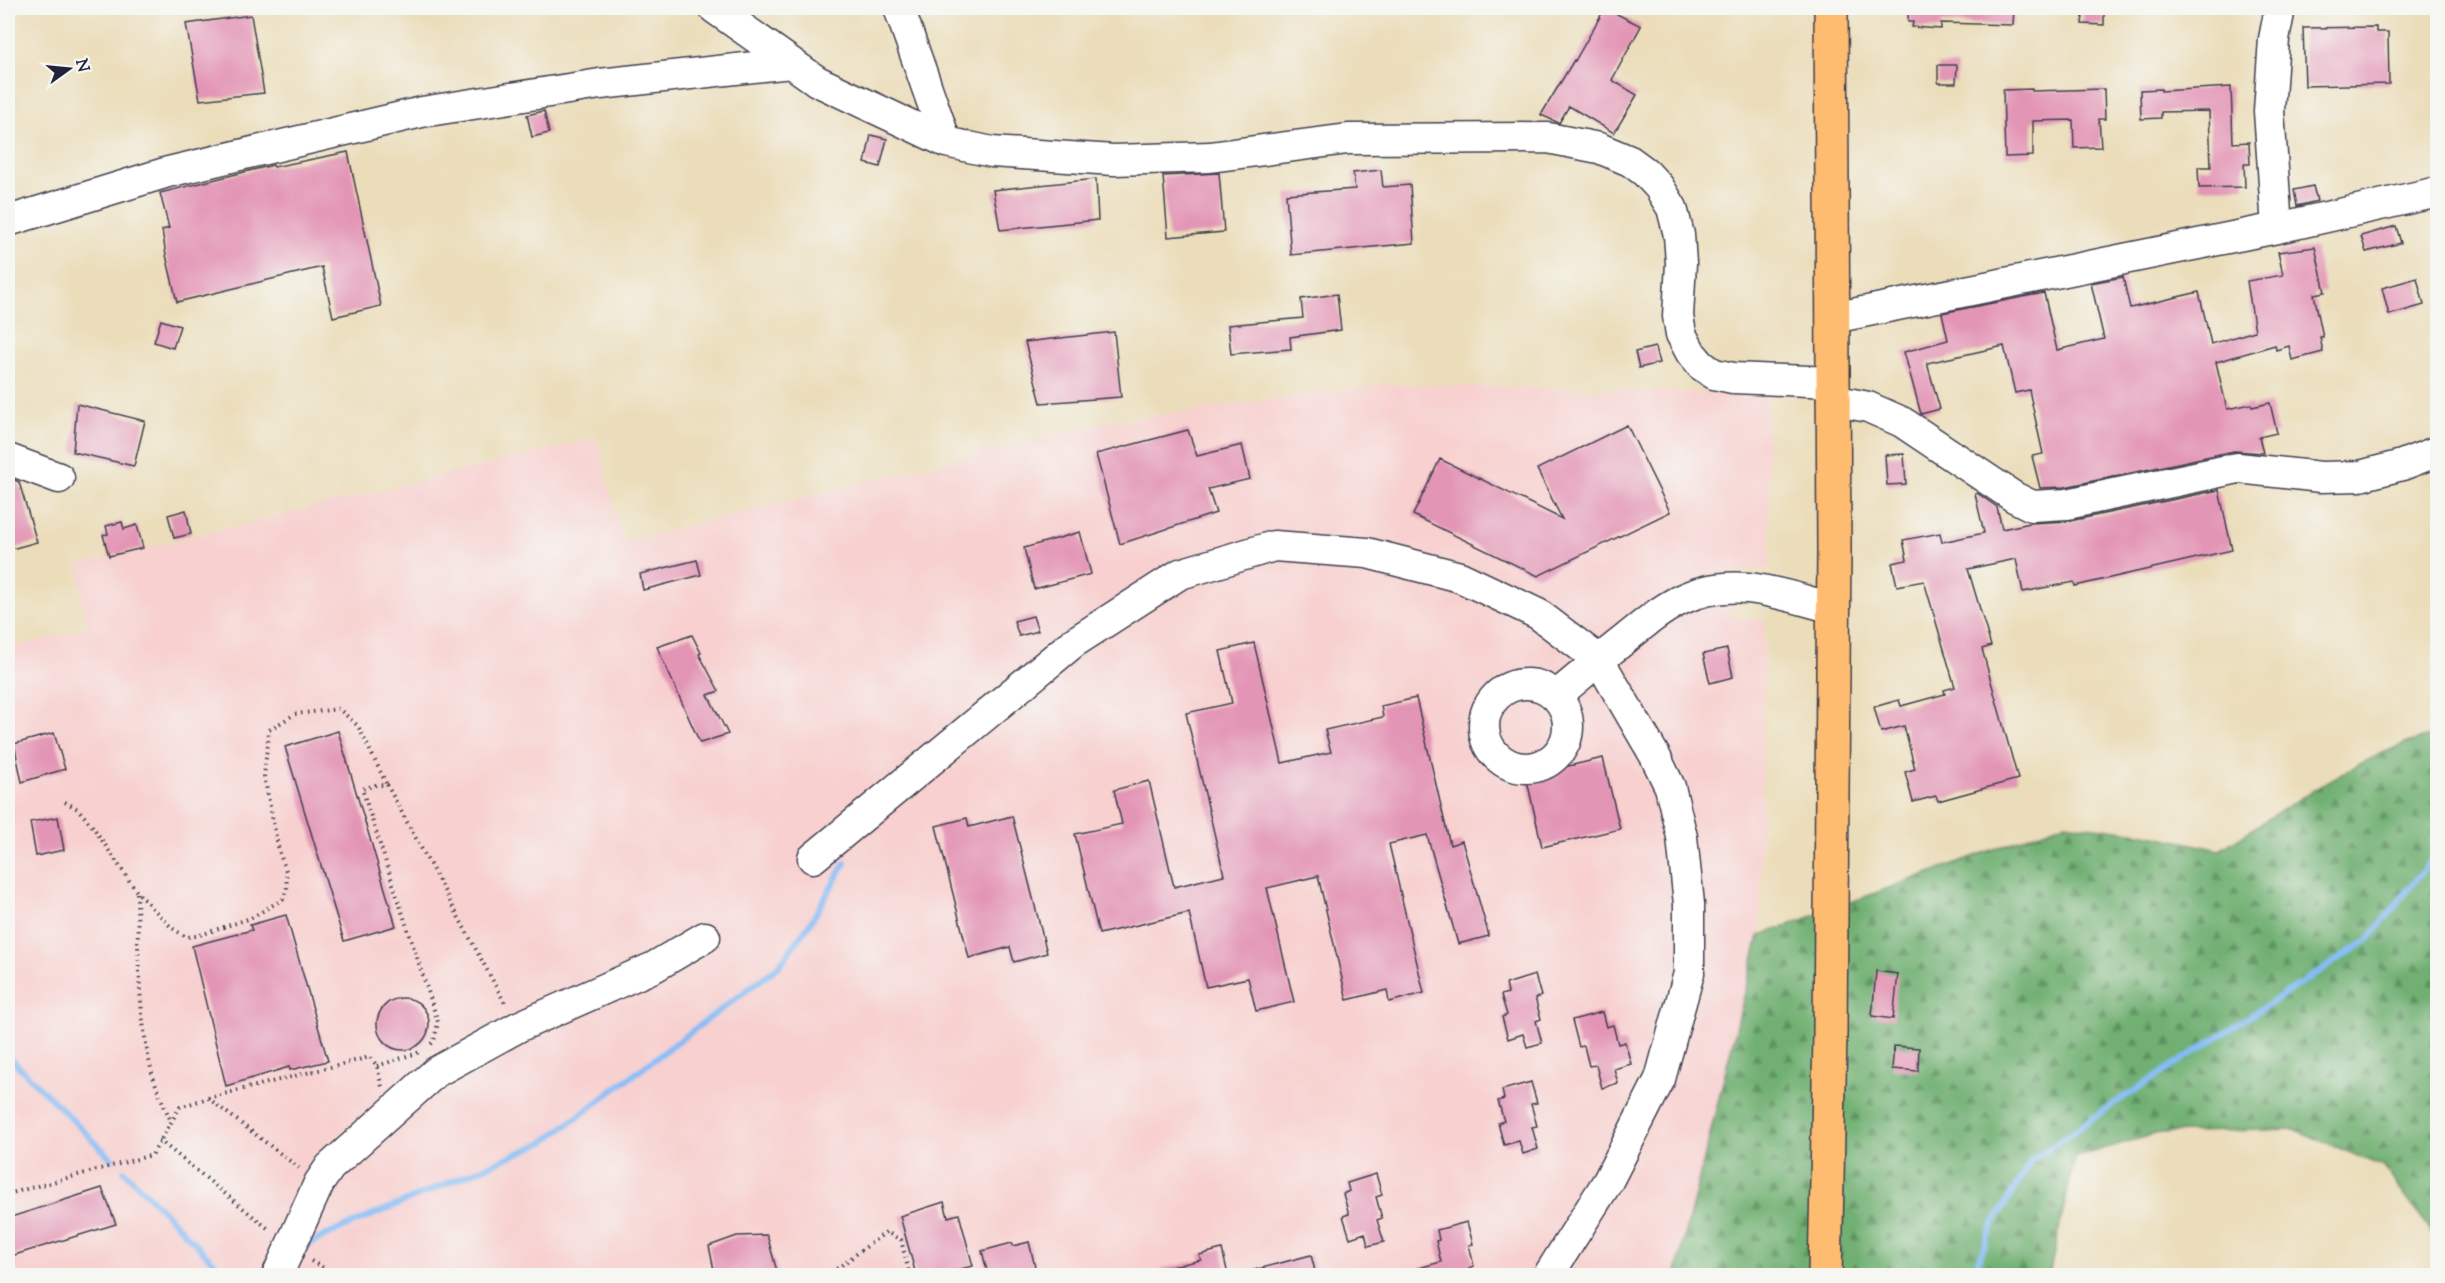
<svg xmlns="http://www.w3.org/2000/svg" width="2445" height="1283" font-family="'Sorts Mill Goudy',serif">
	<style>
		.built { fill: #f7d0cf }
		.forest { fill: url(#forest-firs); stroke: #4a6956; stroke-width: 1.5 }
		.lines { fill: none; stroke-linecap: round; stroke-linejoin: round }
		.stream { stroke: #85bcf5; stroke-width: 6 }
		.building { fill: #e395b5 }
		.minor-casing { stroke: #403e4e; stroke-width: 33 }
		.major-casing { stroke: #403e4e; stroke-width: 36 }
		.path { stroke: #403e4e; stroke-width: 4; stroke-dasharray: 1.5 4.5; stroke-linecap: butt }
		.minor { stroke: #fff; stroke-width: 30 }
		.major { stroke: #fdbc70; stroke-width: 33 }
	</style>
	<defs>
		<pattern id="forest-firs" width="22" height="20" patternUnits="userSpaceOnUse" patternTransform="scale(1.5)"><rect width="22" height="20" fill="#71b072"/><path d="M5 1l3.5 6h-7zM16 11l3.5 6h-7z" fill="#5c8f5f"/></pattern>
	</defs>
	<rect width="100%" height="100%" fill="#f6f6f2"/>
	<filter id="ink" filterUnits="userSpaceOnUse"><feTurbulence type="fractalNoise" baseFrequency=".0167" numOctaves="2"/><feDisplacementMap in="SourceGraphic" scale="12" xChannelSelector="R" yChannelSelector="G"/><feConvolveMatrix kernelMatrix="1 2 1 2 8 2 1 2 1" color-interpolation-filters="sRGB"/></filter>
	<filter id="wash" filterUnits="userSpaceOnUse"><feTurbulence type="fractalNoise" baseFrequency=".008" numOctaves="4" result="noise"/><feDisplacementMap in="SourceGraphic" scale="24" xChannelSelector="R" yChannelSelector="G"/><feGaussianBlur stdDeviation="1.35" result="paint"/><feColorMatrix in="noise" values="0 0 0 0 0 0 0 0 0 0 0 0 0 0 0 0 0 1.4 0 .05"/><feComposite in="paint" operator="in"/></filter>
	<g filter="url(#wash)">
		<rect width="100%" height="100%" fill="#ebddba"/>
		<path class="built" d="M1385,384L1767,394L1770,569L1730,571L1732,588L1730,618L1765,619L1755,1220L1693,1275L8,1276V649L87,628L77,565L596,438L624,542L1101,423Z"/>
		<path class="forest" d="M2437,734V1240L2384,1167L2294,1129L2159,1133L2075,1157L2049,1275L1675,1276L1759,936L2065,823L2146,834L2220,850C2286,808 2361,753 2437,734Z"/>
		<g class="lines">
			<path class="stream" d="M8,1056L112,1159
				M124,1171L227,1276
				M308,1246L324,1236L544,1142L779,966L812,920L845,863
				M1972,1276L1993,1225L2031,1161L2103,1111L2368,940L2438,852"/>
		</g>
		<g id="blocks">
			<path class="building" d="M1605,8L1641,26L1612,80L1637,95L1614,133L1569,106L1559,123L1541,115L1574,60L1575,61Z
				M1908,8H2014L2013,25L1941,23V29L1912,27L1913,22H1908Z
				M2084,8H2104V25L2082,24Z
				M251,15L264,93L200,100L186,24Z
				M2376,27V32H2388L2389,84L2305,86L2303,28Z
				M1938,65H1957L1956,83H1938Z
				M2231,87L2233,143L2249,142L2250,164H2244L2245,187L2199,188L2198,167H2211L2209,111L2161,112V118L2141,119L2140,90L2161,89V91Z
				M2032,89V91L2104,89L2105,119H2099L2101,147L2074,148L2073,120L2033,121V156L2005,157L2003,90Z
				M544,111L549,133L532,137L527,115Z
				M871,135L887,139L880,167L865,163Z
				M348,152L381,306L333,317L322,267L177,302L166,255L162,230L169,228L160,193L273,165L274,167Z
				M1381,170L1383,187L1410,185L1414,243L1291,255L1286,194L1355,189L1353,173Z
				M1219,173L1224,232L1168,237L1163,176Z
				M1096,179L1098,220L1000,230L993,190Z
				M2313,186L2317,201L2297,206L2294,190Z
				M2396,226L2401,243L2366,252L2361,236Z
				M2315,247L2325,292L2314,294L2323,337H2320L2323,352L2292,360L2289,346L2276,350L2275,345L2216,362L2227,409L2251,404L2252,407L2270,403L2277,433L2259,437L2263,453L2234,451L2065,487L2040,488L2032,456L2043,454L2029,390L2015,393L2004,346L1927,363L1940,409L1921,414L1904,352L1948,340L1942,313L2044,293L2057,350L2104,339L2091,283L2123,277L2130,308L2199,292L2211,344L2255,331L2247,281L2283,275L2278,252Z
				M2417,278L2424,305L2389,315L2382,288Z
				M1337,294L1341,330L1290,337L1291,349L1231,354L1228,325L1303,318L1301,299Z
				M161,320L180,326L173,348L154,342Z
				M1114,332L1121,397L1041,403L1025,342Z
				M1655,347L1659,363L1639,368L1635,352Z
				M77,404L145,421L134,466L73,452Z
				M1627,425L1670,512L1538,576L1413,515L1440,459L1562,519L1537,469Z
				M1188,430L1197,456L1242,445L1250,479L1208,489L1216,513L1120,544L1096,454Z
				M1904,454L1906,484L1887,485L1885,455Z
				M8,477L19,482L37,542L8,550Z
				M2219,490L2232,550L2075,586L2074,582L2023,592L2016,559L1968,569L1991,646L1982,649L2018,779L1938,801L1936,796L1913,802L1905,772L1915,769L1904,726L1881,732L1874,707L1899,700L1901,706L1945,694L1944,690L1955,687L1924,581L1897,586L1892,563L1907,560L1903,540L1940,533L1942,542L1984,533L1975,494L1977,493L1997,507L2002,529L2030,523L2070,521Z
				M186,510L191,534L174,538L168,515Z
				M122,522L124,529L137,525L143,548L109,556L103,535L108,534L106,526Z
				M1080,532L1091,574L1034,589L1024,548Z
				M697,560L701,575L643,590L640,574Z
				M1033,616L1038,631L1019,636L1014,621Z
				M692,635L701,653L699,654L719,691L708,695L728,734L700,743L657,647Z
				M1254,643L1282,763L1331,752L1325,730L1383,717L1381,706L1416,698L1450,845L1462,841L1489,936L1458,944L1427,835L1389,844L1424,993L1389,1002L1387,990L1347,1000L1318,876L1267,888L1294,1002L1256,1011L1248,978L1206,987L1189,913L1099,934L1075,834L1122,824L1114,790L1149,781L1174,887L1224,875L1186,713L1232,703L1220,651Z
				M1727,649L1733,677L1710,683L1703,654Z
				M338,731L396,926L344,941L285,747Z
				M54,733L65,769L22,782L14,744Z
				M1603,758L1620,829L1542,847L1526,776Z
				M1012,816L1047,953L1014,962L1010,947L969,958L936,826L967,818L969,827Z
				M58,817L64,850L36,856L30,822Z
				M286,915L328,1061L290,1070L289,1067L226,1086L192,946L252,930L250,925Z
				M1876,971L1898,974L1893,1019L1872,1016Z
				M1535,975L1541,996L1535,998L1541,1019L1536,1021L1542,1043L1527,1047L1523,1034L1508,1039L1502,1017L1507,1015L1501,995L1508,993L1506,984Z
				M377 1024a26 26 0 1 1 52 0a26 26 0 1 1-52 0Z
				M1602,1012L1606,1027L1613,1025L1618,1044L1625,1042L1631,1064L1614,1069L1618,1083L1602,1088L1596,1065L1589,1066L1584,1046L1579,1047L1572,1020Z
				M1894,1046L1919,1048L1918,1071L1892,1069Z
				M1531,1082L1537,1103L1531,1104L1537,1126L1532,1127L1538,1149L1523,1154L1519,1141L1504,1145L1498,1123L1504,1121L1498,1101L1504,1099L1502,1090Z
				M1376,1174L1382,1195L1376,1197L1382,1218L1377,1220L1384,1242L1368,1246L1365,1233L1350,1238L1343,1216L1349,1214L1343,1194L1349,1191L1347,1183Z
				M102,1188L116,1224L8,1257V1218Z
				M944,1202L948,1217L959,1214L973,1266L936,1275H916L900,1216Z
				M1467,1222L1473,1244L1469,1245L1474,1266L1469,1268L1471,1275H1412L1411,1270L1441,1262L1436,1241L1439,1240L1437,1230Z
				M767,1235L778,1275H715L709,1246L737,1236Z
				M1029,1242L1037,1275H988L982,1251L1012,1243L1013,1246Z
				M1222,1249L1228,1275H1162L1161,1269L1201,1260L1199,1255Z
				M1311,1255L1316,1275H1255L1254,1270Z"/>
		</g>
	</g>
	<g filter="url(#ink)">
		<use href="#blocks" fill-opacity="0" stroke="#403e4e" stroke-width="1.5"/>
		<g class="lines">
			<defs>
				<path id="minor" d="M714,8L817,81L946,142L992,152L1114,160L1210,157L1348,139L1548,138L1599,148L1630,161L1645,172L1659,187L1672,208L1679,235L1681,263L1678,316L1681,334L1691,353L1701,365L1714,374L1733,378L1834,382
					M899,8L946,142
					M8,221L168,172L422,112L600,84L791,63
					M2277,228L2269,111L2274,39L2280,8
					M1833,318L2277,228L2438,192
					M1832,400L1868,407L1902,422L2014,497L2032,506L2067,504L2238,468L2321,477L2360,476L2402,465L2438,451
					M8,459L59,478
					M1484 726a42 42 0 1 1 84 0a42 42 0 1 1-84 0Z
					M1556,696C1579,677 1601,658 1624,640C1663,608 1693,583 1748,588C1777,591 1805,601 1833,608
					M813,858L1073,643L1180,574L1274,546L1367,553L1460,577L1538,614L1599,660L1655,756L1670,787L1682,837L1689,904V973L1660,1079L1608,1181L1548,1276
					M277,1276L319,1183L330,1167L436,1072L518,1027L654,967L705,937"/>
				<path id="major" d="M1825,1276L1830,1035L1834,550L1831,8"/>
			</defs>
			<use href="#minor" class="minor-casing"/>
			<use href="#major" class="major-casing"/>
			<path class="path" d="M65,802L78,809L93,827L137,892L172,928L186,937L197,936L251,918L283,899L287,889L286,871L279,851L264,776L269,730L295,714L339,709L358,726L387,785
				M137,893C138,948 138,1006 149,1060C153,1081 162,1101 171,1121
				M431,1044L434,1041L438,1022L362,789L376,785H387L506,1005
				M377,1066L420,1052
				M208,1098L299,1168
				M159,1140L270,1230
				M8,1194L152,1155L180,1107L208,1098L370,1057L377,1066L382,1087
				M311,1261L338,1276
				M411,1276H417
				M827,1276L886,1232L901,1240L910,1276"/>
			<use href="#minor" class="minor"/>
			<use href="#major" class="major"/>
		</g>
	</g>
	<rect width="2445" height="1283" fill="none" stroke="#f6f6f2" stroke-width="30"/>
	<g transform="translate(69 69) rotate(75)" stroke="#f6f6f2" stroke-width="4.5" paint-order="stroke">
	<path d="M0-4.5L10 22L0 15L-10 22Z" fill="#22223b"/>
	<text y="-9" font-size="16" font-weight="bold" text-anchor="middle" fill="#22223b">N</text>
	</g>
</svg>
